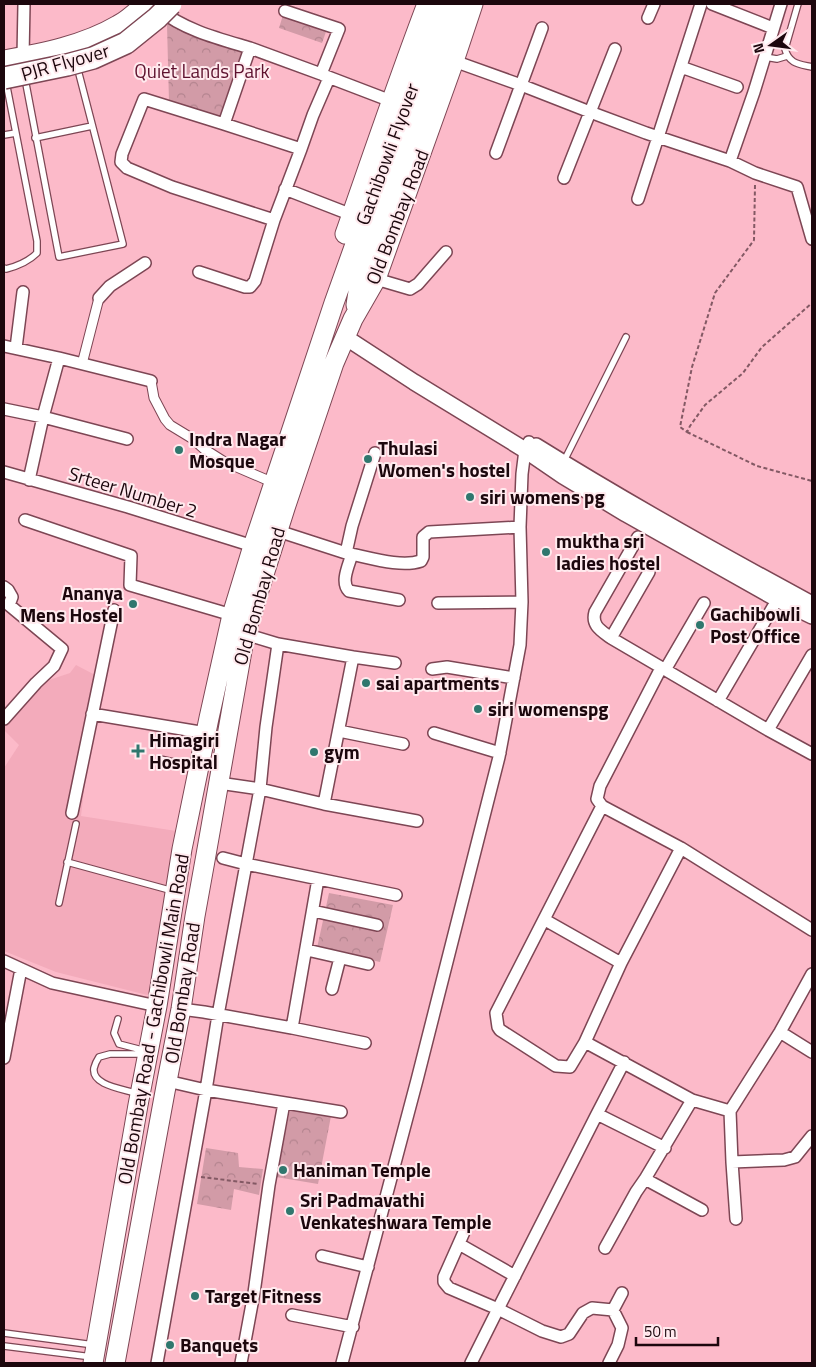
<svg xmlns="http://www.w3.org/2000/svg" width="816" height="1367" font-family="'Titillium Web',sans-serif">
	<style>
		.built { fill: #f3abbb }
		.park { fill: url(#park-crowns) }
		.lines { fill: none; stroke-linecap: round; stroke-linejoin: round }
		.service-casing { stroke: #7d4654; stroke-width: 8 }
		.pedestrian-casing { stroke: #7d4654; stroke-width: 11 }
		.minor-casing { stroke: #7d4654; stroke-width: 14 }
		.tertiary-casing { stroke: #7d4654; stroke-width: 18 }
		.primary-casing { stroke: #7d4654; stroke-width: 21 }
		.path { stroke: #835964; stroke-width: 2; stroke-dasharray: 4 2.5; stroke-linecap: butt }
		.service { stroke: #fff; stroke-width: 5.5 }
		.pedestrian { stroke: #fff; stroke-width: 9 }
		.minor { stroke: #fff; stroke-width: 11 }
		.tertiary { stroke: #fff; stroke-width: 15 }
		.primary { stroke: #fff; stroke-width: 19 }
		.motorway-bridge-casing { stroke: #7d4654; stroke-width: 24; stroke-linecap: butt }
		.motorway-bridge { stroke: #fff; stroke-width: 21 }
		.poi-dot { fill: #30776e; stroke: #ffeaee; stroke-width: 2 }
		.labels { text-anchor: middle; stroke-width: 4; stroke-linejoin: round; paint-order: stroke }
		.street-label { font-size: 19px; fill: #1c070d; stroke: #ffeaee }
		.park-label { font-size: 19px; fill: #5d102d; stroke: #ffeaee }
		.poi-label { font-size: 19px; font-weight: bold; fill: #1c070d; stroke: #ffeaee; text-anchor: start }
	</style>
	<defs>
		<pattern id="park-crowns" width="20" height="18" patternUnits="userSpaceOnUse" patternTransform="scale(1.25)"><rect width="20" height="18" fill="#d29ba7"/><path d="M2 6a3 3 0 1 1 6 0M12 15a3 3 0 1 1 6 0" fill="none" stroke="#b4848f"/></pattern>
	</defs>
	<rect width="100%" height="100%" fill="#fcbac9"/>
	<path class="built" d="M76,665L97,676L81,816L176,831L151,996L56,972L4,951V768L19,745L4,730V727L46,681L70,673Z"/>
	<path class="park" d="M283,15L327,29L322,43L279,28Z
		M170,22L245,51L221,119L169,102L167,25Z
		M329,893L393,905L380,962L317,948Z
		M290,1110L331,1116L318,1184L276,1177Z
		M206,1148L238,1153L239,1167L263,1169L259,1195L234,1189L231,1210L197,1204Z"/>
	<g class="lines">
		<defs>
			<path id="service" d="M798,4L785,49C789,64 799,64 812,67
				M765,57L777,59L787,56
				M26,84L59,257L123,244L78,70
				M4,135L16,133
				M35,138L92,126
				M4,268L6,269C18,266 28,262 37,253V241L7,87
				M564,461L626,337
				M160,759L197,767
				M67,862L173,891
				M59,903L76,824
				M118,1019L114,1033L119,1044L146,1051
				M138,1094C125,1089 91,1086 94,1068C95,1064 97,1060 99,1057L110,1054H144
				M4,1333L94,1345
				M4,1346L92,1357"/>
			<path id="pedestrian" d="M82,364L99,298
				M151,381L154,398L165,419L170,425L193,439L204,449L223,461L274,483"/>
			<path id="minor" d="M712,4L773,28
				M160,10C184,30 220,39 250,48
				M648,18L654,4
				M23,57L24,4
				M454,61L521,85L590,112L646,133L730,161L755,173L797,187L812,239
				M681,67L737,87
				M323,75L391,101
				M224,124L144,99L122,154L121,162L127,168L172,187L274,220
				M301,149L313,115L329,78
				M496,153L542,28
				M730,161L754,92L781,4
				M564,178L615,49
				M285,189L352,215
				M638,199L701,4
				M199,272L245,287H250L255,281L274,220L301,149L224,124L250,48L321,74L339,29L285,11
				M376,279L410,289L418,284L446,252
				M99,298L110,286L145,263
				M4,346L59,358L43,417L29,480
				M16,348L23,292
				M59,358L151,381
				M4,409L43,417L127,439
				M375,453L352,526L346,553C368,557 400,568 421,561L423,557V537L429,532L520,527
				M4,472L128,507L253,546
				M25,520L131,556L130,585L232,615
				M278,531L346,553
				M638,537L595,612C591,626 602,631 611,638L768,730L812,754
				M352,554C349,565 340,582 349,591L399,600
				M4,587L8,590L12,597L9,605L62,649L54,666L36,683L4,719
				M438,603L522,602
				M245,634L278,644L353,657L395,663
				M611,638L649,572
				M661,668L600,786L597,799L602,806L681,848L621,963L585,1042L692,1100L730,1111L780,1032L812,974
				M432,669L447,667L514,678
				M665,670L704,603
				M718,701L773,607
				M92,714L206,733
				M768,730L812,655
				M339,731L403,744
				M434,733L500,753
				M219,783L260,789L324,804L417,821
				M324,804L353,657
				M72,813L114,610
				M681,848L812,930
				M223,858L246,864L396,895
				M313,911L377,925
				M545,920L621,963
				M307,950L368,964
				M4,961L52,983L157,1006
				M332,989L340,958
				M181,1009L204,1012L292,1028L365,1043
				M292,1028L318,879
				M780,1032L812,1052
				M585,1042L570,1067L556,1066L500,1030L498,1027L496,1013L602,806
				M4,1058L21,969
				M624,1062L597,1114L665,1148
				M167,1081L206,1090L341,1112
				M692,1100L645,1179L702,1210
				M730,1111L732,1162L736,1219
				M732,1162L784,1160L795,1157L812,1136
				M464,1232L444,1277V1282L449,1288L498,1309L597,1114
				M459,1244L515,1276
				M605,1248L636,1192L645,1179
				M322,1256L368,1267
				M292,1315L353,1327
				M157,1363L206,1090L218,1015L260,789L266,727L278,644
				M241,1363L254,1293L269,1185L284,1103
				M342,1363L417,1080L499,757L520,645L522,602L520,527L522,474L525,450L529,442
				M471,1363L498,1309L542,1331L561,1337L569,1334L583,1313L592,1308L613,1310L622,1293
				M609,1363L618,1345L622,1328L613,1310"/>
			<path id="tertiary" d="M345,337L414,382L525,450L563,476L626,514L777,599L812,616
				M536,446C626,502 719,554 812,604"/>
			<path id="primary" d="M4,60C43,53 84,45 118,25C128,20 137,11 145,4
				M345,234C372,157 398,80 427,4
				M356,305L360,279L460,4
				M93,1363L138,1105L157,1006L182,849L209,718L232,615L253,546L334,303L441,4
				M115,1363L167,1081L181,1009L195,916L206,855L245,634L286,505L334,363L353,319L376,279L454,61L473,4"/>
		</defs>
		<use href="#service" class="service-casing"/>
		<use href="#pedestrian" class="pedestrian-casing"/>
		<use href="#minor" class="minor-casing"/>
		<use href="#tertiary" class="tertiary-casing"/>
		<use href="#primary" class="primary-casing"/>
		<path class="path" d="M755,185L754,240L715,293L692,367L680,427L687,432L690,426L705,405L743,373L762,347L812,303
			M687,432L757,466L812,481
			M201,1177L258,1184"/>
		<use href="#service" class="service"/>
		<use href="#pedestrian" class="pedestrian"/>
		<use href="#minor" class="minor"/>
		<use href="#tertiary" class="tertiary"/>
		<use href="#primary" class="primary"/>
		<defs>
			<path id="motorway-bridge" d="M4,78L67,65L93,58L126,43L157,18L171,4"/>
		</defs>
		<use href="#motorway-bridge" class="motorway-bridge-casing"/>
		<use href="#motorway-bridge" class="motorway-bridge"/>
	</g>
	<g class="poi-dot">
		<circle cx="179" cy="450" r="5"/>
		<circle cx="368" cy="459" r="5"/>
		<circle cx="470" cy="497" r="5"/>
		<circle cx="546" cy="552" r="5"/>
		<circle cx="133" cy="604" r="5"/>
		<circle cx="700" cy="625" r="5"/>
		<circle cx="366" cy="683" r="5"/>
		<circle cx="478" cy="709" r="5"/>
		<path d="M135.5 743.5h5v5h5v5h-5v5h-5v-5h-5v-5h5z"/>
		<circle cx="314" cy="752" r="5"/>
		<circle cx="283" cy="1170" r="5"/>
		<circle cx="290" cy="1211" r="5"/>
		<circle cx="195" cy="1296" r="5"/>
		<circle cx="170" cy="1345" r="5"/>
	</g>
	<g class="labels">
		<g class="street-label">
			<text transform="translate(65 62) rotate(-16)" y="7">PJR Flyover</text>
			<text transform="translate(387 154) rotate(-70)" y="7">Gachibowli Flyover</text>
			<text transform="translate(397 217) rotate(-69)" y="7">Old Bombay Road</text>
			<text transform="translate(133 492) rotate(17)" y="7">Srteer Number 2</text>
			<text transform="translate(259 596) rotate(-74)" y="7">Old Bombay Road</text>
			<text transform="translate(182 993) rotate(-81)" y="7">Old Bombay Road</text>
			<text transform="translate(153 1019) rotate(-80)" y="7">Old Bombay Road - Gachibowli Main Road</text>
		</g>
		<g class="park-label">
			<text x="202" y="78">Quiet Lands Park</text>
		</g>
		<g class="poi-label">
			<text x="189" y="446">Indra Nagar<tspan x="189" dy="22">Mosque</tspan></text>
			<text x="378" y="455">Thulasi<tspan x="378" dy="22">Women's hostel</tspan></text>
			<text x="480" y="504">siri womens pg</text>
			<text x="556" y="548">muktha sri<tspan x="556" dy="22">ladies hostel</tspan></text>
			<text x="123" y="600" text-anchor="end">Ananya<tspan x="123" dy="22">Mens Hostel</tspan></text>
			<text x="710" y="621">Gachibowli<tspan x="710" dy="22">Post Office</tspan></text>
			<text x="376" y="690">sai apartments</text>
			<text x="488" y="716">siri womenspg</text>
			<text x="149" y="747">Himagiri<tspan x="149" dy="22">Hospital</tspan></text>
			<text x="324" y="759">gym</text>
			<text x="293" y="1177">Haniman Temple</text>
			<text x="300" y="1207">Sri Padmavathi<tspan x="300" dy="22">Venkateshwara Temple</tspan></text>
			<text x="205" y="1303">Target Fitness</text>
			<text x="180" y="1352">Banquets</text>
		</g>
	</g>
	<rect width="816" height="1367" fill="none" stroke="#1c070d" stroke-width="10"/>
	<g transform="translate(771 45) rotate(256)" stroke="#ffeaee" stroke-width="4" paint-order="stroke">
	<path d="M0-4L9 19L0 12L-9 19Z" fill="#1c070d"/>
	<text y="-8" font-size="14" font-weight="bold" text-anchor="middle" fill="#1c070d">N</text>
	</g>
	<path d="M636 1337v8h82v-8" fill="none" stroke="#1c070d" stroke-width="2.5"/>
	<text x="644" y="1337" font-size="15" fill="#1c070d" stroke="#ffeaee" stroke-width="4" paint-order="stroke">50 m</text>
</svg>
